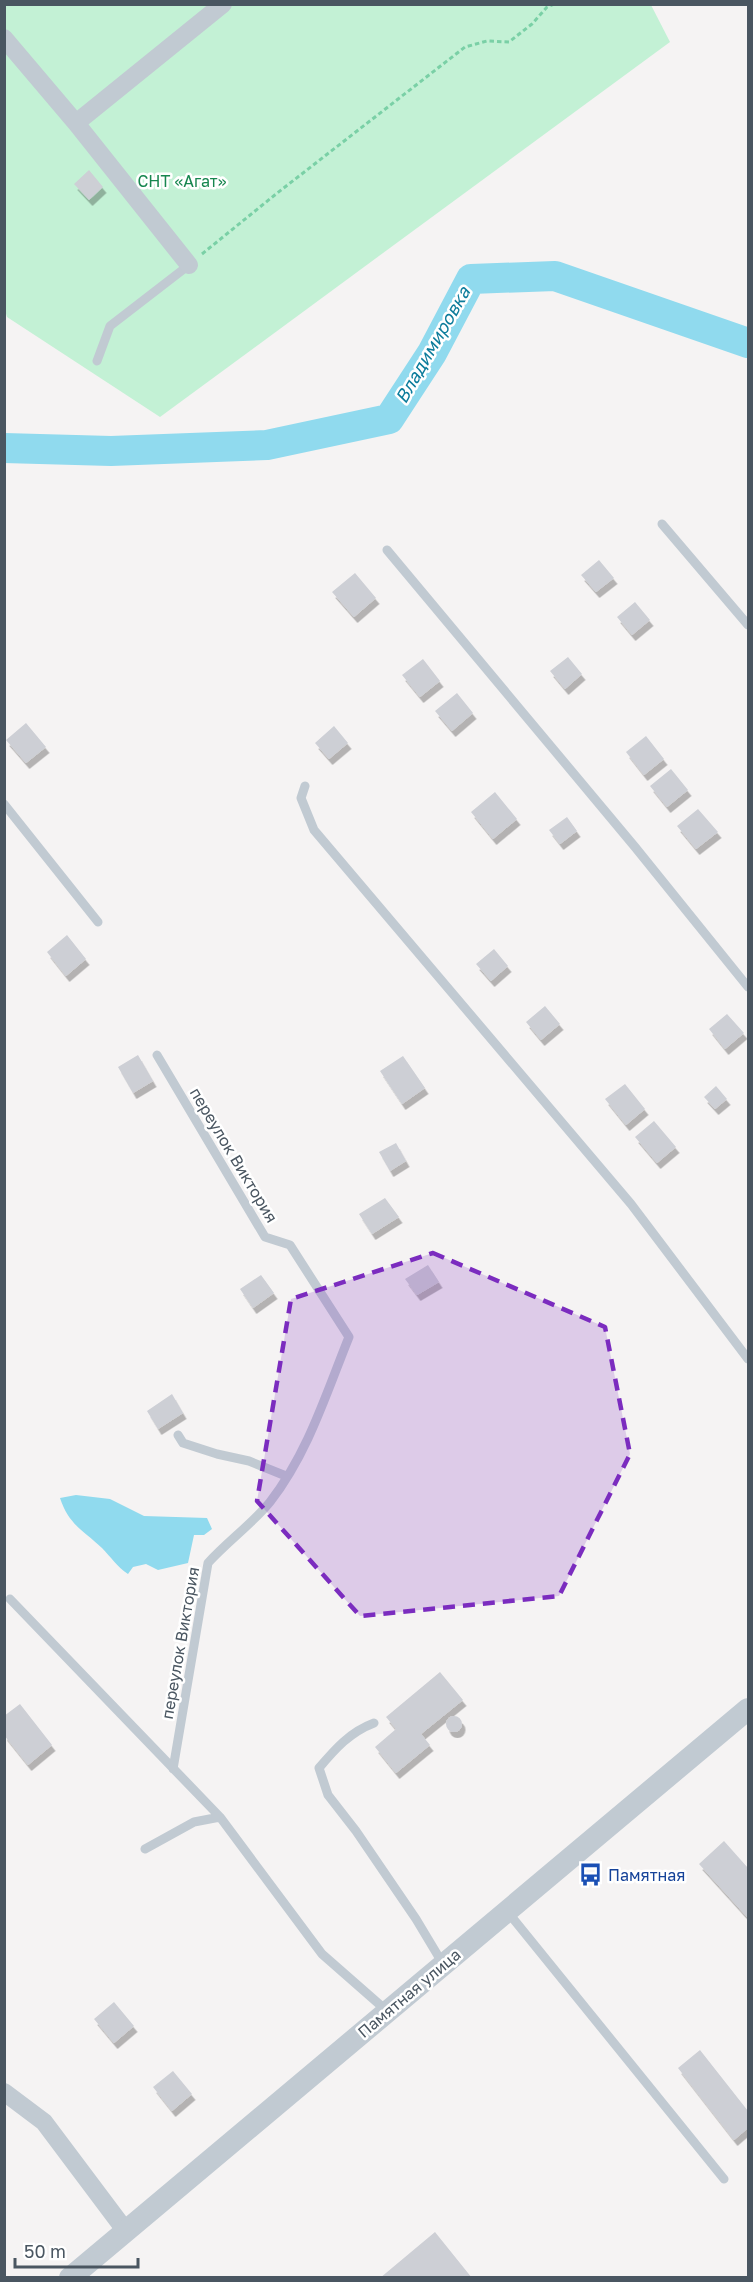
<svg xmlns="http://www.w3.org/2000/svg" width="753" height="2282" font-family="'Golos Text',sans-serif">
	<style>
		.green { fill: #c3f1d5 }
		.water { fill: #90daee }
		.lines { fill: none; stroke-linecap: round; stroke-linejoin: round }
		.river { stroke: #90daee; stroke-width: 30 }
		.building { fill: #cdcfd5; filter: url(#shadow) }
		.path { stroke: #7ad0a6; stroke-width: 3; stroke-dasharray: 4.5 3; stroke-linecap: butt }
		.service { stroke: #c1cad2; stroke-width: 9 }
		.minor { stroke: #c1cad2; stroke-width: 18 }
		.tertiary { stroke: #c1cad2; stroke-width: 22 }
		.marked { fill: #7b2cbf; fill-opacity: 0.2; stroke: #7b2cbf; stroke-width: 4.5; stroke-dasharray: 12 8; stroke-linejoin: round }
		.labels { text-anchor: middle; stroke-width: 5; stroke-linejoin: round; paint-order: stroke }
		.park-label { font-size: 16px; fill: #17864f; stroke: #fff }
		.street-label { font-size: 16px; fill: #4a5661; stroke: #fff }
		.transit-label { font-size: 16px; fill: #164399; stroke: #fff; text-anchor: start }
		.water-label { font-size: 18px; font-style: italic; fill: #0c7c9b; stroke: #fff }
	</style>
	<defs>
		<filter id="shadow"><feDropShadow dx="3.5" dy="6" stdDeviation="0" flood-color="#0004"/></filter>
	</defs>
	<rect width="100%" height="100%" fill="#f5f3f3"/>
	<path class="green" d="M4,5H651L670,42L160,417L7,317L5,310Z"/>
	<path class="water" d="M76,1495L110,1499L144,1516L207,1518L212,1529L204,1535H194L188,1563L158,1570L146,1564L133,1567L128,1574C117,1567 111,1557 102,1548C83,1530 69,1525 60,1498Z"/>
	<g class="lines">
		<path class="river" d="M4,448L111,451L267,445L389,419L432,353L471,279L555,276L748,343"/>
	</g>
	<path class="building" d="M89,170L103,187L89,200L74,184Z
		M599,560L614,578L596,592L581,575Z
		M355,573L376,598L354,617L332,592Z
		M635,602L650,620L632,635L617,617Z
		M568,657L582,674L565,689L550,671Z
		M423,659L440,681L420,697L402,675Z
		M457,693L473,713L452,731L435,711Z
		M26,723L46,747L26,763L6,740Z
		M334,726L348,743L329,759L315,743Z
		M646,736L664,759L644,775L626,752Z
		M671,769L688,790L667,807L650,786Z
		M495,792L517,819L493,839L471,812Z
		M698,809L718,832L696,849L677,826Z
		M567,817L577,831L560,844L549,830Z
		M67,935L86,959L66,976L47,952Z
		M494,949L508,966L491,981L476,964Z
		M545,1006L560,1024L541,1040L526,1022Z
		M727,1014L744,1033L725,1049L709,1029Z
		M138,1055L153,1081L133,1093L118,1067Z
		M403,1056L425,1088L402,1104L380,1071Z
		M625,1084L645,1109L626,1125L605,1099Z
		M716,1086L727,1099L715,1109L704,1097Z
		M654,1121L676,1147L657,1163L635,1137Z
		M396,1143L406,1161L390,1171L379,1152Z
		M385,1198L399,1217L372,1234L359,1214Z
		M428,1265L439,1282L417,1295L405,1279Z
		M261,1275L274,1293L253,1308L240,1289Z
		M172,1394L183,1413L158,1429L147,1411Z
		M440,1672L463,1700L421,1734L430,1745L396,1773L375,1747L396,1729L386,1717Z
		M20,1704L52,1745L28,1765L4,1735V1716Z
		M446 1724a8 8 0 1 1 16 0a8 8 0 1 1-16 0Z
		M724,1841L748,1868V1918L699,1864Z
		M114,2002L134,2026L114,2043L94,2019Z
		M700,2050L748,2111V2128L734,2140L678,2068Z
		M173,2071L192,2094L172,2111L153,2087Z
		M435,2232L472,2278H380Z"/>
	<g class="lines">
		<path class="path" d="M202,254L276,194L465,47L487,41L509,42L532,24L547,7L554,4"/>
		<path class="service" d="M97,361L110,326L189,265
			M662,524L748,625
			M387,550L635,847L748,987
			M305,786L301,798L314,830L631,1204L748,1359
			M4,804L98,922
			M157,1055L265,1237L290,1245L349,1337C326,1394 308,1453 270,1502C253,1523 227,1542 208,1563L173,1769
			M178,1435L183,1443L217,1454L249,1461L286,1476
			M10,1599L220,1817L322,1954L387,2011
			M374,1723C350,1732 335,1749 319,1768L328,1795L356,1831L416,1919L443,1964
			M145,1849L194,1822L220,1817
			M507,1911L724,2179"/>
		<path class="minor" d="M4,38L76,123L223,4
			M76,123L189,265
			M4,2092L44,2122L125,2230"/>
		<path class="tertiary" d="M70,2278L748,1709"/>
	</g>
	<path class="marked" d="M433,1253L605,1327L630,1454L559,1596L360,1616L257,1501L291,1299Z"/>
	<defs>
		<symbol id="bus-bare" viewBox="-9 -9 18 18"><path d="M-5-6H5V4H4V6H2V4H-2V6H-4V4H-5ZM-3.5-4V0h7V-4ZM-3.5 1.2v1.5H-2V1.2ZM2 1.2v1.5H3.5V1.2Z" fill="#1a4fb4" stroke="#fff" stroke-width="2.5" paint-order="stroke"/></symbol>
	</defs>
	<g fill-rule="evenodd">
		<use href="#bus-bare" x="574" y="1858" width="33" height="33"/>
	</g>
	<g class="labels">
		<g class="park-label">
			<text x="182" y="187">СНТ «Агат»</text>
		</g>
		<g class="street-label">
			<text transform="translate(234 1155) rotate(59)" y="6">переулок Виктория</text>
			<text transform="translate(180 1643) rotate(-80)" y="6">переулок Виктория</text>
			<text transform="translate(409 1993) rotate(-40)" y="6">Памятная улица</text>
		</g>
		<g class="transit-label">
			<text x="608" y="1881">Памятная</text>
		</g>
		<g class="water-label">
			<text transform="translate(433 345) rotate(-60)" y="6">Владимировка</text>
		</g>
	</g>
	<rect width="753" height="2282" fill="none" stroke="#4a5661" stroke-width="12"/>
	<path d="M15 2258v9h123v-9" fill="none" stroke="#4a5661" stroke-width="3"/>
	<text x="24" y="2258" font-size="18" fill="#4a5661" stroke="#ffffff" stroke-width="4.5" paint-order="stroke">50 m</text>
</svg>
